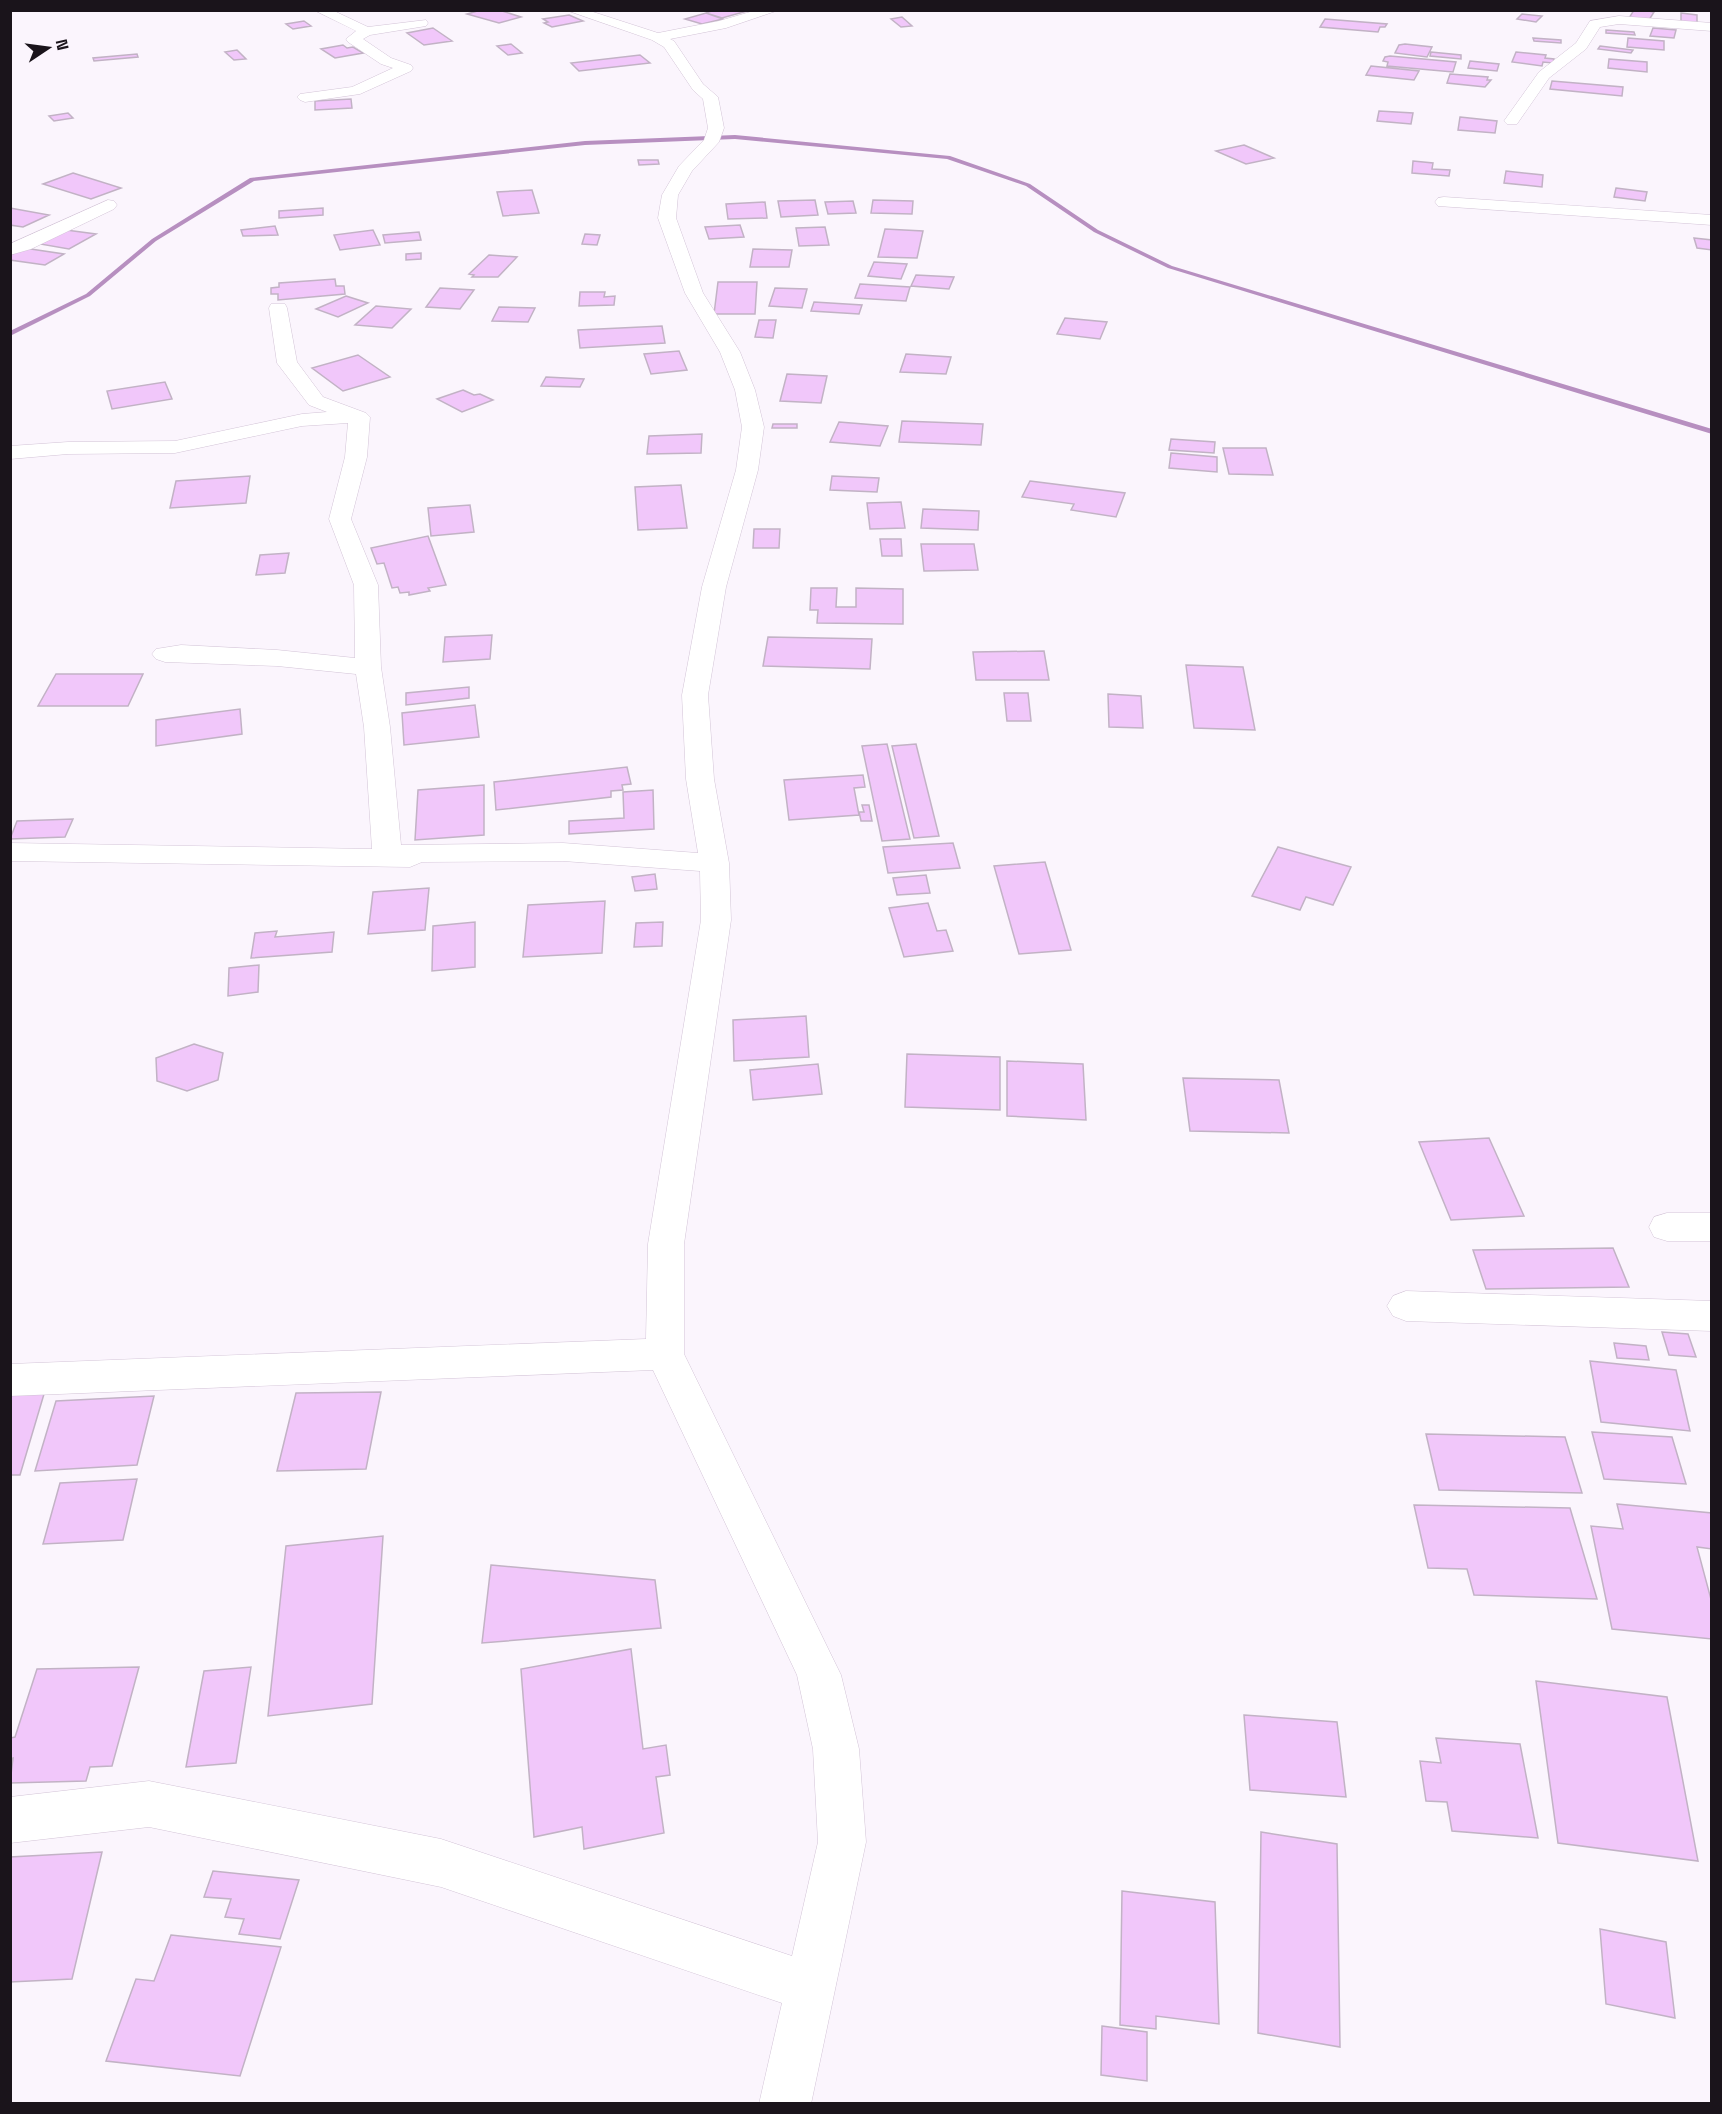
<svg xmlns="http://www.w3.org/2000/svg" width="1722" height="2114" font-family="'Space Grotesk',sans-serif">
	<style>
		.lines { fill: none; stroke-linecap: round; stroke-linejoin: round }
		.stream { fill: #b78fc0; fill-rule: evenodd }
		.building { fill: #f1c7fa; stroke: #c2b2c5; stroke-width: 1.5 }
		.minor-casing { stroke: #d3c4d7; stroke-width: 1 }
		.minor { fill: #fff; fill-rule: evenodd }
	</style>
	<rect width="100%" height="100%" fill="#fbf5fd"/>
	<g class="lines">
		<path class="stream" d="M735,135L950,156L1030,184L1098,230L1172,266L1712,429V434L1168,268L1094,232L1026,186L947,159L735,139L585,145L254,181L156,241L90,296L10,336V331L86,294L152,239L250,178L585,141Z"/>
	</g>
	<path class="building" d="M481,10H499L521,17L499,23L467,14Z
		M714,10H745L747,11L722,18L706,13Z
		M1634,10H1642L1654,12L1649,20L1629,18Z
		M706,13L723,19L702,24L685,19Z
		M1681,13L1697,15V23L1681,22Z
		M1522,14L1542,16L1536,22L1517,19Z
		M569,15L583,21L552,27L544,23L548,22L543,19Z
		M902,17L912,26L901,27L891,19Z
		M1325,19L1387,24L1385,27H1380L1378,32L1320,27Z
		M304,21L311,26L293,29L286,24Z
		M433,28L452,41L424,45L407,33Z
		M1653,28L1676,30L1674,38L1650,36Z
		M1606,30L1634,32L1635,35L1606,33Z
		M1533,38L1561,40V43L1534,41Z
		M1628,38L1664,41V50L1627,47Z
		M511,44L522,53L508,55L497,46Z
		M1405,44L1432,47L1427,57L1395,53L1399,45Z
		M343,45L347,48L353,47L363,53L335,58L321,49Z
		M1600,46L1633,50L1631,53L1598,49Z
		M237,50L246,59L234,60L225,52Z
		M1431,52L1461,55V59L1430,56Z
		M1516,52L1546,55L1545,58L1554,59L1553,63L1543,62L1542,66L1512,62Z
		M137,54L138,57L94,61L93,58Z
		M640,55L650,63L579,71L571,63Z
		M1390,56L1456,62L1453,72L1387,66L1388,62L1383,61L1385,57Z
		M1609,59L1647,62V72L1608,68Z
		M1470,61L1499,64L1497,71L1468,68Z
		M1371,66L1419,71L1414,80L1366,75Z
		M1450,74L1488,77L1487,80H1491L1485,87L1447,83Z
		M1552,81L1623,87L1622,96L1550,89Z
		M351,99L352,108L315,110V101Z
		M1379,111L1413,113L1411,124L1377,121Z
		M68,113L73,118L54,121L49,116Z
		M1460,117L1497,121L1495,133L1458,130Z
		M1244,145L1274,158L1246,164L1216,151Z
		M638,160H658L659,164L639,165Z
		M1413,161L1433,163L1432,169L1450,170L1449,176L1412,173Z
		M1506,171L1543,175L1542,187L1504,183Z
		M73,173L121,188L91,199L43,184Z
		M1616,188L1647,192L1645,201L1614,197Z
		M532,190L539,213L503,216L497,192Z
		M815,200L818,215L781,217L778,201Z
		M873,200L913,201L912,214L871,213Z
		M853,201L856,213L828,214L825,202Z
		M765,202L767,218L728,219L726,204Z
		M10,208L49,215L23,227L10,225Z
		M323,208V215L279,218V211Z
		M740,225L744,237L709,239L705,227Z
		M275,226L278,235L243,236L241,230Z
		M825,227L829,245L799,246L796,228Z
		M885,229L923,231L917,258L878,257Z
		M66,230L96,234L69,249L40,244Z
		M373,230L380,245L340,250L334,235Z
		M419,232L421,240L385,243L383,235Z
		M585,234L600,235L597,245L582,244Z
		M1694,238L1712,240V250L1697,248Z
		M24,248L64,254L45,265L10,260V255Z
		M753,249L792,250L789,267H750Z
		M421,253V259L406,260V254Z
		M489,255L517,257L498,277H472L474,275L469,274Z
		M874,262L907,264L901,279L868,276Z
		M916,275L954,277L949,289L911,286Z
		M335,279L336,286H344L345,294L278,300V294H271V288L279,287V283Z
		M718,282H757L755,314H714Z
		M860,284L910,287L906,301L855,298Z
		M440,288L474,290L460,309L426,307Z
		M775,288L807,289L802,308L769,306Z
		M580,292H605L604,297L615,296L614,305L579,306Z
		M346,296L368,303L338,317L316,309Z
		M814,302L862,305L859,314L811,311Z
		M376,306L411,309L392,328L355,325Z
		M499,307L535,308L528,322L492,321Z
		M1065,318L1107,322L1100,339L1057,334Z
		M759,320H776L773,338L755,337Z
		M662,326L665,343L580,348L578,330Z
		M679,351L687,370L651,374L644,354Z
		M906,354L951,357L946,374L900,372Z
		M358,355L390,377L343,391L312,368Z
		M787,374L827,376L821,403L780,401Z
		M546,377L584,379L580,387L541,386Z
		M165,382L172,399L112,409L107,391Z
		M463,390L474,395L480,394L493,400L462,412L437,399Z
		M902,421L983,424L981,445L899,442Z
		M839,422L888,426L880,446L830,442Z
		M773,424H797V428H772Z
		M702,434L701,453L647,454L649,436Z
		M1171,439L1215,442L1214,453L1169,450Z
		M1223,448H1266L1273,475L1229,474Z
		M1171,453L1217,457V472L1169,468Z
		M250,476L246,503L170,508L176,481Z
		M832,476L879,478L877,492L830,490Z
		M1030,481L1125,493L1116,517L1071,510L1074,504L1022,497Z
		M681,485L687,528L638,530L635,487Z
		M901,502L905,528L870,529L867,503Z
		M470,505L474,532L431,536L428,508Z
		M923,509L979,511L978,530L921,528Z
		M754,529H780L779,548H753Z
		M428,536L446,585L428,588L430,591L409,595V592L400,593L398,587L392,588L384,563L377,564L371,548Z
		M880,539H901L902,556H882Z
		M921,544H974L978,570L924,571Z
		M289,553L285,573L256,575L260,555Z
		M811,588H837L836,607H856V588L903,589V624L817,623L818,610H810Z
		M492,635L490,659L443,662L445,637Z
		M768,637L872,639L870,669L763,666Z
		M1044,651L1049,680H976L973,652Z
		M1186,665L1243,667L1255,730L1194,728Z
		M56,674H143L128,706H38Z
		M469,687V698L406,705V693Z
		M1004,693H1028L1031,721H1007Z
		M1108,694L1141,696L1143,728L1109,727Z
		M475,705L479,737L404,745L402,713Z
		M240,709L242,734L156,746V720Z
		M887,744L910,839L882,841L862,746Z
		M916,744L939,836L914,838L892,746Z
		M627,767L631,784L622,785L623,790L611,791V797L496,810L494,782Z
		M863,775L865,787L854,788L859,815L789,820L784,780Z
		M484,785V835L415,840L418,790Z
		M653,790L654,829L569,834V821L624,818L623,792Z
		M862,805H869L872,821H861L859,812H864Z
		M73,819L65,837L10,839L17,821Z
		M953,843L960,868L888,873L883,847Z
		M1278,847L1351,867L1333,905L1306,897L1300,910L1252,896Z
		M1045,862L1071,950L1019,954L994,866Z
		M655,874L657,889L635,891L632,877Z
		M926,875L930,893L897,895L893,878Z
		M429,888L425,930L368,934L373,892Z
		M605,901L602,953L523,957L528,905Z
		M928,903L937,931L946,930L953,951L904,957L889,908Z
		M475,922V967L432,971L433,926Z
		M663,922L662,946L634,947L636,923Z
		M277,931L275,937L334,932L332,952L251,958L255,933Z
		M259,965L258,992L228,996L229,968Z
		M806,1016L809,1057L734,1061L733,1020Z
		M194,1044L223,1053L218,1080L187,1091L157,1081L156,1058Z
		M907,1054L1000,1057V1110L905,1107Z
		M1007,1061L1083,1064L1086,1120L1007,1116Z
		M818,1064L822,1094L753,1100L750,1070Z
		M1183,1078L1279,1080L1289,1133L1190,1131Z
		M1489,1138L1524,1216L1451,1220L1419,1142Z
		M1613,1248L1629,1287L1486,1289L1473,1250Z
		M1662,1332L1688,1334L1696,1357L1669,1355Z
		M1614,1343L1646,1346L1649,1360L1617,1358Z
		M1590,1361L1676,1370L1690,1431L1601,1422Z
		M381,1392L366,1469L277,1471L296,1393Z
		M44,1394L20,1475H10V1395Z
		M154,1396L137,1465L35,1471L56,1401Z
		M1592,1432L1672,1437L1686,1484L1604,1479Z
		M1426,1434L1565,1437L1582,1493L1439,1490Z
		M137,1479L123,1540L43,1544L60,1483Z
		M1617,1504L1712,1513V1549L1697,1547L1712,1603V1639L1612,1629L1591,1526L1623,1529Z
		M1414,1505L1570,1508L1597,1599L1474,1595L1467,1569L1428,1568Z
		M383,1536L372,1704L268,1716L286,1546Z
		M491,1565L655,1580L661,1628L482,1643Z
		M631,1649L643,1749L666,1745L670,1775L656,1777L664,1833L584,1849L582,1827L534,1837L521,1669Z
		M139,1667L112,1766L90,1767L86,1781L10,1783L13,1758L10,1759V1738L15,1737L37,1669Z
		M251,1667L236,1763L186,1767L204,1671Z
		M1536,1681L1667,1697L1698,1861L1558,1843Z
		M1244,1715L1337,1722L1346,1797L1250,1790Z
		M1436,1738L1520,1744L1538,1838L1452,1831L1447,1802L1426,1801L1420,1761L1441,1763Z
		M1261,1832L1337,1844L1340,2047L1258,2033Z
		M102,1852L72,1979L10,1982V1857Z
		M213,1871L299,1880L280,1939L239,1934L244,1919L225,1917L231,1899L204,1897Z
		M1122,1891L1215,1902L1219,2024L1156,2016V2029L1120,2025Z
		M1600,1929L1666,1942L1675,2018L1606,2004Z
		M171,1935L281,1947L240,2076L106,2061L136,1979L154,1981Z
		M1102,2026L1147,2032V2081L1101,2075Z"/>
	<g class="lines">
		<defs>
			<path id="minor" d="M314,10H332L368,27L426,20L428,23L426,26L370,35L363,39L391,58L411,65L413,68L411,71L360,94L305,102L300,100L297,97L300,94L352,87L393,68L381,64L348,42L346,39L356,31Z
				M566,10H587L658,33L719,21L757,10H779L726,28L670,39L674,41L703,84L718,97L724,128L719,142L692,171L678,195L676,218L703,293L740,352L755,390L764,427L758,470L726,587L708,695L714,779L729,863L731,920L684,1244V1354L841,1675L859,1749L866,1842L811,2104H759L782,2003L441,1887L149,1827L10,1843V1797L149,1781L441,1839L792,1956L818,1842L813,1749L797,1675L653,1370L10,1396V1364L646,1339L648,1244L701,920L700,871L563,861L422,862L410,867L10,861V843L372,849L364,727L356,674L277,666L165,662L156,659L152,654L156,649L181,645L277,650L355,658L354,585L329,519L345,457L348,423L302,426L175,453L68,454L10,459V446L68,442L175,441L302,414L327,412L309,405L277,363L269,308L271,304H285L287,308L297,362L323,397L366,413L370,417L367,457L351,519L378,585L381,667L390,727L401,845L563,843L698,853L686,779L682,695L702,587L736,470L742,427L735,390L720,352L685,293L658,218L662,195L679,166L704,140L708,128L703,99L693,90L664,47L652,40Z
				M1619,16L1712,23V31L1619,24L1600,27L1586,49L1549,78L1517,124H1507L1504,121L1539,72L1576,43L1590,21Z
				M1444,197L1712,215V225L1438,206L1435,202L1438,198Z
				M108,200L114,201L117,205L114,209L31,249L10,255V244Z
				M1667,1213H1712V1241H1667L1654,1237L1649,1227L1654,1217Z
				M1406,1291L1712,1301V1331L1406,1321L1393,1316L1387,1306L1393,1296Z"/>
		</defs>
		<use href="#minor" class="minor-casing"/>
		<use href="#minor" class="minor"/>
	</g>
	<rect width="1722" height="2114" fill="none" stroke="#1a141b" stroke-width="24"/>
	<g transform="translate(48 48) rotate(77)" stroke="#fbf5fd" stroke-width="4.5" paint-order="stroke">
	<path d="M0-4.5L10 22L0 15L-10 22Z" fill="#1a141b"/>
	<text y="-9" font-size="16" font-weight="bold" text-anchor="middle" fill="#1a141b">N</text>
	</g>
</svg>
